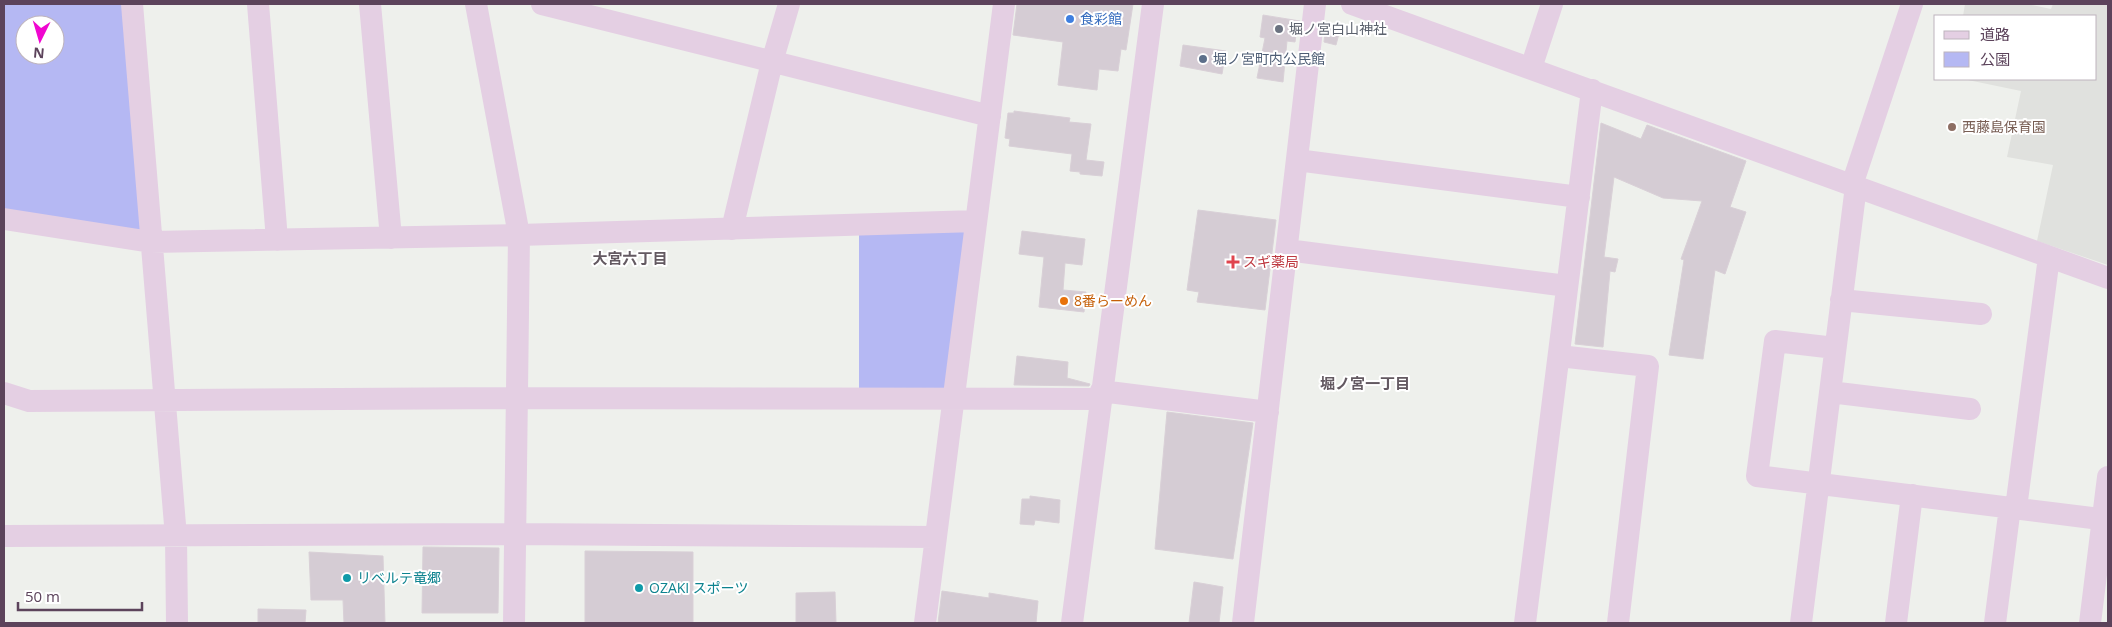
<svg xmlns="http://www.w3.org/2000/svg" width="2112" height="627" font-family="'Open Sans','Noto Sans JP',sans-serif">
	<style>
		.education { fill: #e0e1de }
		.green { fill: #b5b8f3; fill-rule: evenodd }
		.building { fill: #d5ccd4; stroke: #d9d0d7 }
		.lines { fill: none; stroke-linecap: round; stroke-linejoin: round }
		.minor { stroke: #e4cfe3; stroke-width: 22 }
		.shop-dot { fill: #3f7fe0; stroke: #fff; stroke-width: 2 }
		.worship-dot { fill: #6b7280; stroke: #fff; stroke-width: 2 }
		.service-dot { fill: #5c6f8a; stroke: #fff; stroke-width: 2 }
		.education-dot { fill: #8d6e63; stroke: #fff; stroke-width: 2 }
		.health-dot { fill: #e0444e; stroke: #fff; stroke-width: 2 }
		.food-dot { fill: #e8710a; stroke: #fff; stroke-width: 2 }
		.culture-dot { fill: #0f9aa8; stroke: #fff; stroke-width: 2 }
		.labels { text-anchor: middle; stroke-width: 4; stroke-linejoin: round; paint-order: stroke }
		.shop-label { font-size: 14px; fill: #366cbe; stroke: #fff; text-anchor: start }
		.worship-label { font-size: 14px; fill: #5b616d; stroke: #fff; text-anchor: start }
		.service-label { font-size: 14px; fill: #4e5e75; stroke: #fff; text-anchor: start }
		.education-label { font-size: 14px; fill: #785e54; stroke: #fff; text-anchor: start }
		.health-label { font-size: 14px; fill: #be3a42; stroke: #fff; text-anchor: start }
		.food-label { font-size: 14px; fill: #c56008; stroke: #fff; text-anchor: start }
		.culture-label { font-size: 14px; fill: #0d838f; stroke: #fff; text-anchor: start }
		.neighbourhood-label { font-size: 15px; font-weight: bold; fill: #635961; stroke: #fff }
	</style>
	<rect width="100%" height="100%" fill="#eef0ec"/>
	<path class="education" d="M1965,4H2027L2051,9L2053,4H2108V265L2037,241L2053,165L2007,157L2021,91L1963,79H2096V16H1963Z"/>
	<path class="green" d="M4,4H124L142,231L4,213ZM25,25H55V55H25Z
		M976,221L954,399H859V225Z"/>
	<path class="building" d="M1017,4H1133L1126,50L1121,49L1118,71L1099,69L1097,90L1058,85L1063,42L1013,35Z
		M1263,15L1300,21L1298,36L1296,35L1295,42L1287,41L1283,82L1257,78L1265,38L1260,37Z
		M1326,22L1341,26L1336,45L1324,42Z
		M1183,45L1226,51L1222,74L1180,66Z
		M1014,111L1070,118L1069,122L1091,124L1086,160L1104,162L1102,176L1080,174V172L1070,171L1072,154L1009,146L1010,139L1005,138L1008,113H1014Z
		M1601,123L1641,139L1647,125L1746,161L1730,207L1746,212L1725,274L1715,270L1703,359L1669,355L1684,260L1681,259L1702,201L1663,198L1614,177L1604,257L1618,259L1615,272L1610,271L1603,347L1575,344Z
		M1198,210L1276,220L1265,310L1197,302L1199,292L1187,290Z
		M1022,231L1085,239L1082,265L1065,263L1063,290L1086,292L1084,312L1039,307L1044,257L1019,254Z
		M1017,356L1068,362L1067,378L1090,384L1089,386L1014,385Z
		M1167,412L1253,423L1233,559L1155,549Z
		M1030,496L1060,500L1059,523L1035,520L1034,525L1020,524L1022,499H1030Z
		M423,547L499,548L498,613H422Z
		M585,551L693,552V623H585Z
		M309,552L383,556L385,623H344L343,600H311Z
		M1194,582L1223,587L1219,623H1189Z
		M942,591L989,598V593L1038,601L1036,623H938Z
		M835,592L836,623H796V593Z
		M258,609L306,610L305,623H258Z"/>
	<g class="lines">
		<path class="minor" d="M132,4L176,537L177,623
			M258,4L277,240
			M370,4L391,238
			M476,4L519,235L514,623
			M542,4L990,116
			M1352,4L2108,278
			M1531,68L1552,4
			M1297,160L1579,197
			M1852,185L1912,4
			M4,219L151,242L519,235L976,221
			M732,229L772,62L789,4
			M1287,250L1567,286
			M1841,300L1981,314
			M1835,348L1775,341L1757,476L2108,520
			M1559,356L1648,366L1618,623
			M1101,391L1268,412
			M1830,392L1970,409
			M4,393L29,401L516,398L1100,399
			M2016,508L2049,257
			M4,536L514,534L936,537
			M925,623L1004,4
			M1072,623L1153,4
			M1243,623L1315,4
			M1525,623L1592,90
			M1801,623L1856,186
			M1896,623L1912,495
			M1995,623L2010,507
			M2090,623L2108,477"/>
	</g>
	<circle class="shop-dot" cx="1070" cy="19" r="5"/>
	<circle class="worship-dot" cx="1279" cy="29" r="5"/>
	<circle class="service-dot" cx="1203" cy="59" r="5"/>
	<circle class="education-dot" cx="1952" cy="127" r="5"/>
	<path class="health-dot" d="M1230.5 254.5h5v5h5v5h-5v5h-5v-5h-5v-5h5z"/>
	<circle class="food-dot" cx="1064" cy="301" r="5"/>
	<g class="culture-dot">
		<circle cx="347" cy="578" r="5"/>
		<circle cx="639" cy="588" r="5"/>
	</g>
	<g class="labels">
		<g class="shop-label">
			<text x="1080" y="24">食彩館</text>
		</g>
		<g class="worship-label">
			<text x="1289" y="34">堀ノ宮白山神社</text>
		</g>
		<g class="service-label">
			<text x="1213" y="64">堀ノ宮町内公民館</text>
		</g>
		<g class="education-label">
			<text x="1962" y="132">西藤島保育園</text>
		</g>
		<g class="health-label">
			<text x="1243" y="267">スギ薬局</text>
		</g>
		<g class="food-label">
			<text x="1074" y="306">8番らーめん</text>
		</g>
		<g class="culture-label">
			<text x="357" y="583">リベルテ竜郷</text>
			<text x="649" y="593">OZAKI スポーツ</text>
		</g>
		<g class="neighbourhood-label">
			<text x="630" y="264">大宮六丁目</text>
			<text x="1365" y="389">堀ノ宮一丁目</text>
		</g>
	</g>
	<rect width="2112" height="627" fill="none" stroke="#5c435b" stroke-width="10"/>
	<rect x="1934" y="15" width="162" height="65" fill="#ffffff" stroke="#beb4bd"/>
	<rect x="1944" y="31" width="25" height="8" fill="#e4cfe3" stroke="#beb4bd"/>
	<text x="1980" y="40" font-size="15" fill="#5c435b">道路</text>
	<rect x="1944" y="52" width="25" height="15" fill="#b5b8f3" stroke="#beb4bd"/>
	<text x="1980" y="65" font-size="15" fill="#5c435b">公園</text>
	<g transform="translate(40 40) rotate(185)"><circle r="24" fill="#ffffff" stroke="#beb4bd"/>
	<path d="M0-4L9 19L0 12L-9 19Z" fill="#f006d0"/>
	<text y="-8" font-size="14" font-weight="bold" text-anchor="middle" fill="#5c435b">N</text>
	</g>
	<path d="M18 602v8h124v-8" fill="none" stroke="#5c435b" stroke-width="2.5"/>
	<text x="25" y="602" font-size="15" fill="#5c435b" stroke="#ffffff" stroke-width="4" paint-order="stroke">50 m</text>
</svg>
